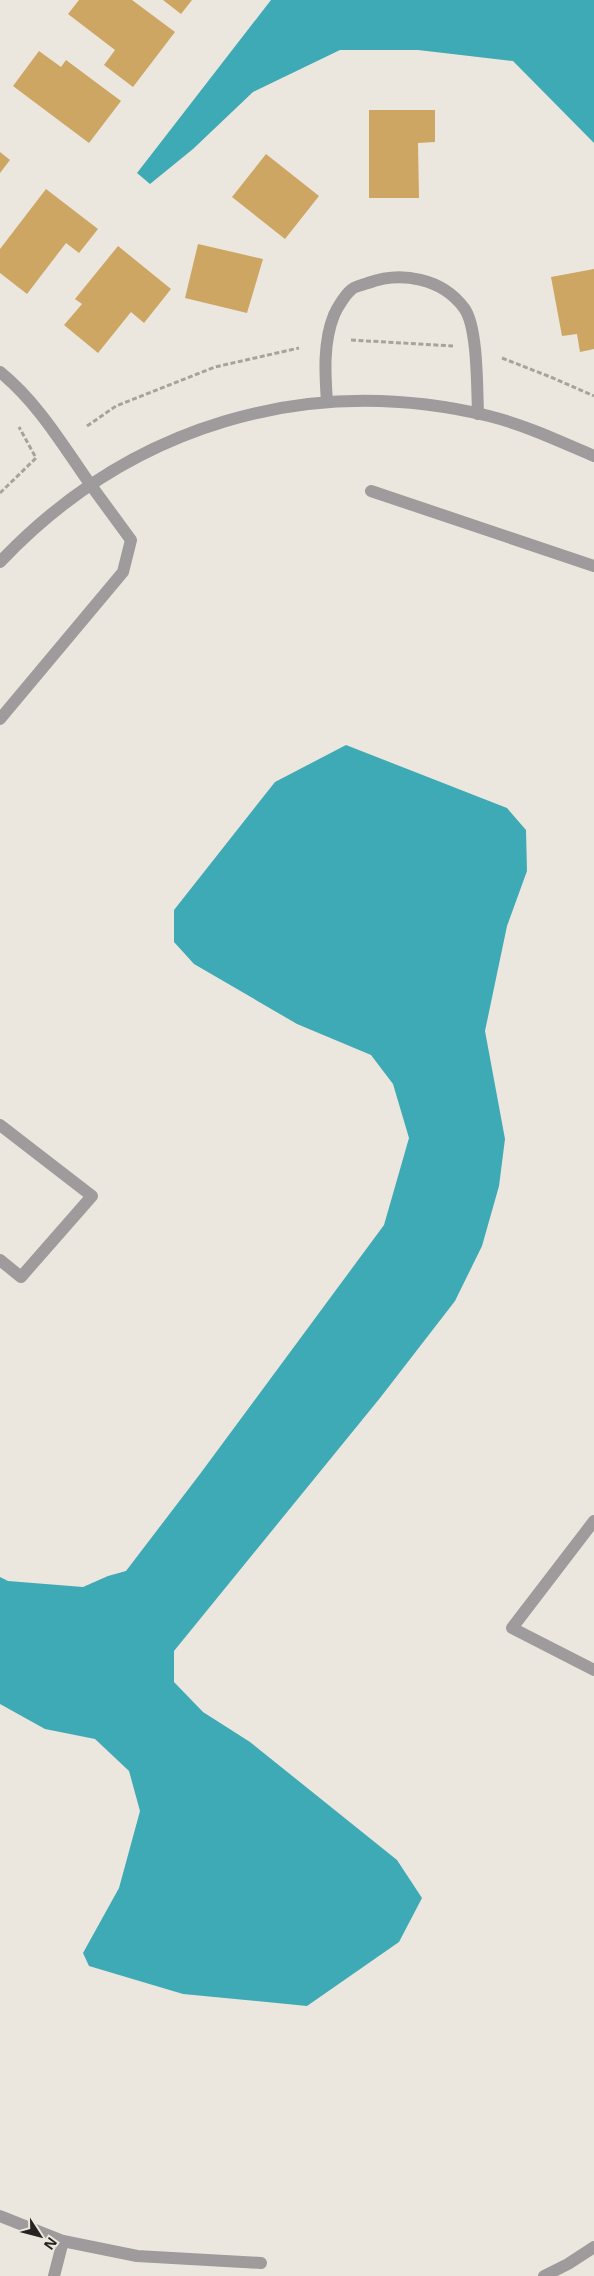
<svg xmlns="http://www.w3.org/2000/svg" width="594" height="2276" font-family="'Noto Sans',sans-serif">
	<style>
		.water { fill: #3eaab5 }
		.building { fill: #cca662 }
		.lines { fill: none; stroke-linecap: round; stroke-linejoin: round }
		.path { stroke: #a7a39c; stroke-width: 3; stroke-dasharray: 5 2.5; stroke-linecap: butt }
		.lane { stroke: #9f9a9b; stroke-width: 12 }
		.street { stroke: #9f9a9b; stroke-width: 12 }
	</style>
	<rect width="100%" height="100%" fill="#ece7de"/>
	<path class="water" d="M271,0H594V143L513,61L418,50H340L253,92L193,149L150,184L137,173Z
		M346,745L507,808L526,830L527,871L507,926L485,1031L505,1139L499,1186L482,1246L455,1301L380,1398L174,1651V1682L203,1712L250,1742L397,1860L422,1898L399,1942L307,2006L183,1994L89,1966L83,1953L119,1888L140,1811L129,1771L95,1739L45,1729L0,1704V1577L8,1581L83,1587L108,1576L126,1571L200,1474L384,1225L409,1138L393,1084L371,1055L297,1024L194,964L174,942V910L275,782Z"/>
	<path class="building" d="M79,0H132L175,32L133,87L104,65L115,50L68,14Z
		M163,0H192L181,14Z
		M39,51L61,67L66,60L121,101L89,143L13,86Z
		M369,110H435V142L418,143L419,198H369Z
		M0,152L10,160L0,173Z
		M266,154L319,196L285,239L232,197Z
		M46,189L98,229L79,253L66,243L27,294L0,273V249Z
		M198,244L263,259L247,313L185,298Z
		M118,246L171,289L144,323L131,312L98,353L64,325L82,304L75,299Z
		M594,269V349L580,352L577,334L562,336L551,277Z"/>
	<g class="lines">
		<path class="path" d="M351,340L453,346
			M502,358L553,378L594,396
			M87,426L116,406L215,367L299,348
			M0,493L36,458L19,427"/>
		<path class="lane" d="M327,402C325,374 323,342 334,315C337,308 345,295 351,290C354,286 363,285 368,283C401,271 442,278 464,308C478,326 477,390 478,414
			M371,491L594,566
			M0,719L123,572L131,540L90,484
			M0,1125L92,1196L21,1277L0,1260
			M594,1521L512,1628L594,1670
			M0,2216L63,2241L137,2256L261,2263
			M54,2276L63,2241"/>
		<path class="street" d="M0,372C38,403 62,444 90,484
			M0,562C129,426 306,372 489,416C525,425 559,441 594,456
			M544,2276L568,2264L594,2247"/>
	</g>
	<g transform="translate(40 2236) rotate(126)" stroke="#ece7de" stroke-width="4" paint-order="stroke">
	<path d="M0-4L9 19L0 12L-9 19Z" fill="#262421"/>
	<text y="-8" font-size="14" font-weight="bold" text-anchor="middle" fill="#262421">N</text>
	</g>
</svg>
